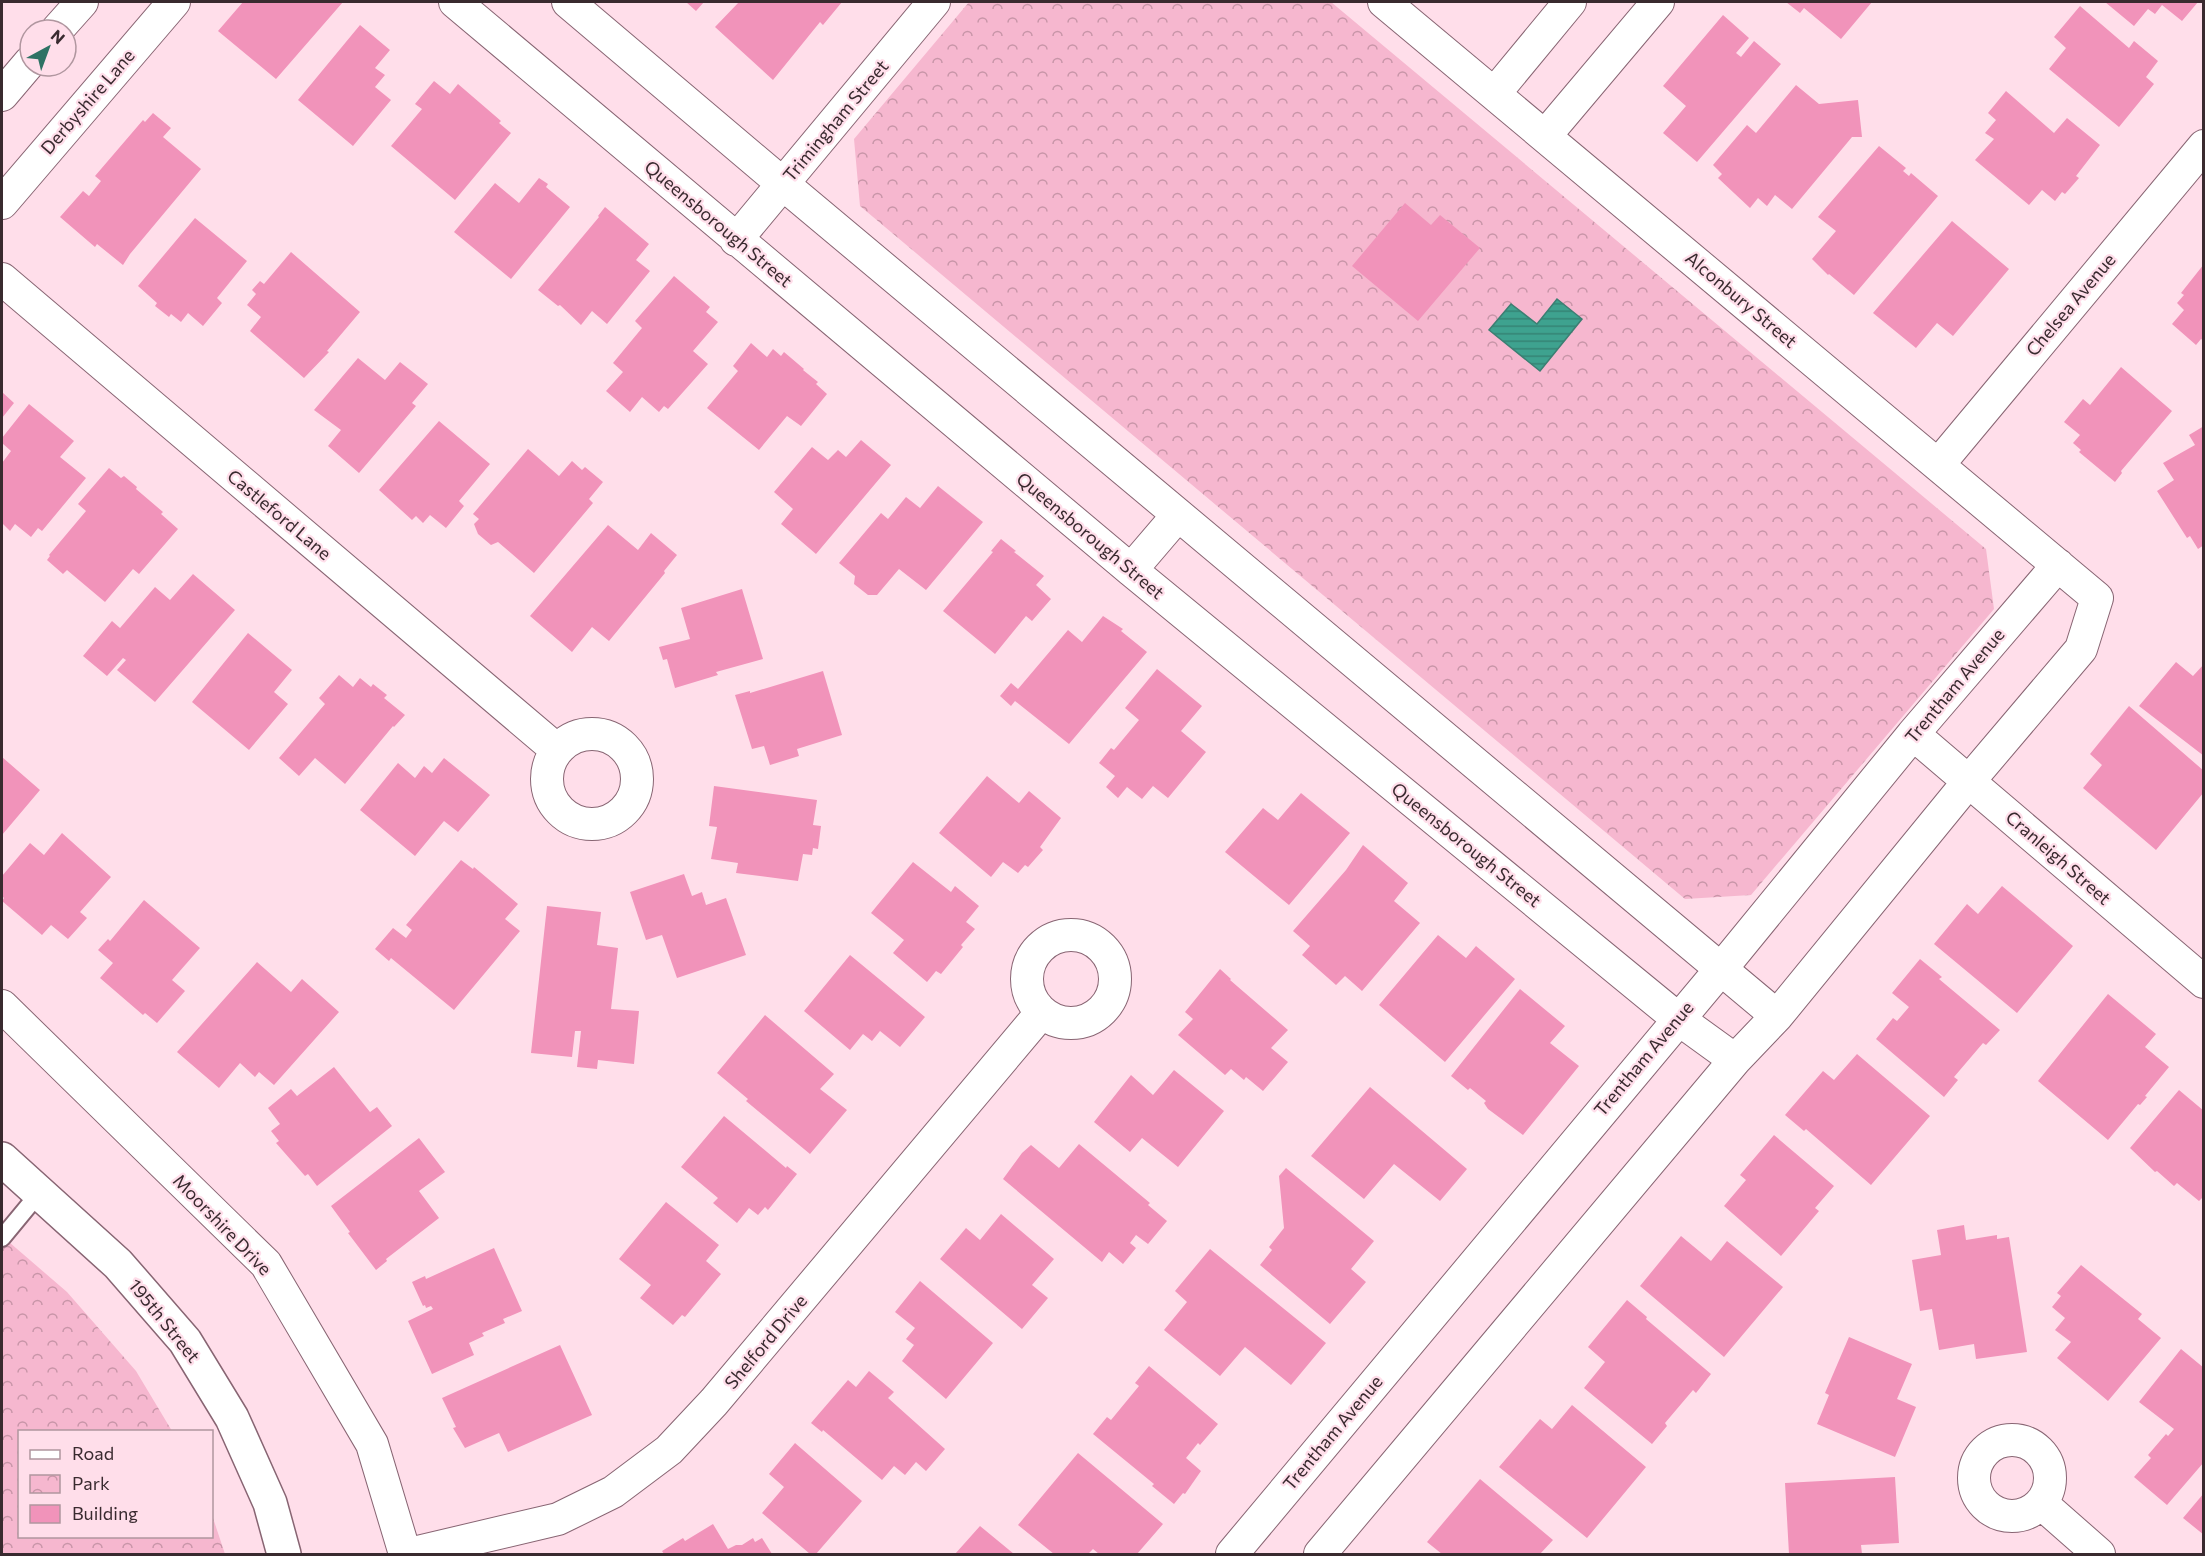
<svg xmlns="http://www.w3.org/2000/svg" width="2205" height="1556" font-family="Commissioner,sans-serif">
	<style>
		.park { fill: url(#park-crowns) }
		.water { fill: url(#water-rules); stroke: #3c7e72; stroke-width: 1.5 }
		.building { fill: #f193ba }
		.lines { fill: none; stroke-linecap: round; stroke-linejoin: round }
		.service-casing { stroke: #886573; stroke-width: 20 }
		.minor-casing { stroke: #886573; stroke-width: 34 }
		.tertiary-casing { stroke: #886573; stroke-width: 36 }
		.service { stroke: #fff; stroke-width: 16 }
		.minor { stroke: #fff; stroke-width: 32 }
		.tertiary { stroke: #fff; stroke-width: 33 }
		.labels { text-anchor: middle; stroke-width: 4.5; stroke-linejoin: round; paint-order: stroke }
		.street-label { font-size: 18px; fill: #392a2f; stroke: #ffdeea }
	</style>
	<defs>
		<pattern id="park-crowns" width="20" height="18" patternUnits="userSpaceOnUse" patternTransform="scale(1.5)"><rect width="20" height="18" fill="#f6b7cf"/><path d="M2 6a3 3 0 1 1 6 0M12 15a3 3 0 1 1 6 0" fill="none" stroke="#c895a8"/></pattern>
		<pattern id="water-rules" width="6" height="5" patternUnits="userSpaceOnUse" patternTransform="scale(1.5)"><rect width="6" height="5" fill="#3ea28f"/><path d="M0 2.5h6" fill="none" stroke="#358475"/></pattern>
	</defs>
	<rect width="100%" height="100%" fill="#ffdeea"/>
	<path class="park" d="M969,2H1331L1986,549L1994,609L1751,895L1685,899L860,206L854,139Z
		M2,1236L67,1292L136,1371L172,1431L20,1432V1536H212V1515L225,1554H2Z"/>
	<path class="water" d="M1557,299L1582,319L1540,371L1489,330L1511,304L1537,324Z"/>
	<path class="building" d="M243,2H343L276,79L218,31Z
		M686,2H704L696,11Z
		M739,2H842L823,25L820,22L773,80L715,27Z
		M1786,2H1872L1841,39L1804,8L1800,13Z
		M2105,2H2198L2182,21L2162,5L2155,14L2148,9L2134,26Z
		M2080,6L2129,48L2134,41L2158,61L2146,77L2154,84L2119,127L2049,69L2066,48L2054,37Z
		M1723,15L1749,38L1736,53L1741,57L1754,41L1781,64L1697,162L1663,133L1686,106L1663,86Z
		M360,25L390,50L375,68L385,75L375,87L391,100L353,146L298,100Z
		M434,81L450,94L458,84L501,121L499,123L511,133L455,200L391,146L422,109L415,104Z
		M1796,85L1819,104L1858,100L1862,137H1852L1792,209L1775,195L1767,206L1758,198L1750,208L1718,178L1722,174L1713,165L1747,125L1756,133Z
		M2006,91L2054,133L2067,118L2100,145L2076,176L2079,178L2065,194L2062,192L2055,201L2042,190L2029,205L1975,160L1994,139L1985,133L1996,120L1988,113Z
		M153,113L171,128L163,137L201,169L130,254L123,265L97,244L95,247L60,217L83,191L89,196L101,181L95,176L143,120L145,122Z
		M1879,146L1906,168L1903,171L1909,176L1911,173L1938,196L1854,295L1829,274L1828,275L1812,259L1836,231L1818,217Z
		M539,178L548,184L546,187L570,207L511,279L454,232L495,183L519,203Z
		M1405,203L1431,225L1440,215L1480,248L1418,321L1352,266Z
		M605,207L649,244L636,260L650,271L607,324L592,311L581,325L560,305L558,306L538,290L599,217L598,216Z
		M195,218L247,261L217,298L222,303L203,326L188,313L181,322L171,314L169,317L155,306L157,303L138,286Z
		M1952,221L2009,269L1953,336L1937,323L1916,348L1873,313Z
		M291,252L360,312L327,351L329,352L304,378L250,331L261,317L247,305L256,294L252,290L260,281L264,284Z
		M2204,264V341L2201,339L2196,345L2172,324L2184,310L2177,303L2184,295L2181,293Z
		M674,276L710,307L706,312L718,322L693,351L708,364L668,409L664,406L659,412L642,397L630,412L606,391L623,372L613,363L642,328L635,321Z
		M751,343L767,357L773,349L781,356L784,352L804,369L803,370L818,382L816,384L827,394L801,426L787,416L759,450L707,408L738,371L733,366Z
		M358,358L385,380L400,362L428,384L412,403L416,406L359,473L328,446L341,430L314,410Z
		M2121,367L2172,411L2121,471L2122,473L2115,482L2079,452L2081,450L2073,443L2080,435L2064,422L2083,399L2090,405Z
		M2,392L14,403L2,418Z
		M29,404L74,441L60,457L86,478L42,531L38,528L31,537L15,524L10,531L2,523V463L11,451L2,443V438Z
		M439,421L490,464L459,501L464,506L446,528L430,515L423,523L416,516L412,520L379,490Z
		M2204,426V545L2198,549L2190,536L2187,538L2157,491L2174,480L2163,463L2195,445L2189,435Z
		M861,440L891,465L816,554L781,524L793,509L774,492L812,447L828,460L838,450L846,457Z
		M528,449L559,476L572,461L582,470L585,467L603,482L589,499L593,503L534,573L498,542L491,545L478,534L474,524L479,519L473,514Z
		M109,468L121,478L124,476L137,487L136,489L163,512L161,514L178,529L139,574L133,569L105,602L67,570L63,574L47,560L50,556L49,555L86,511L78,504Z
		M938,486L983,522L926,590L899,569L877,595H868L854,584L855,576L839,563L881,513L888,519L906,497L920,508Z
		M608,525L638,550L651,533L677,555L664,571L665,573L609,641L592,627L572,652L530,616Z
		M1001,539L1016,551L1014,552L1044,576L1036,585L1051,599L1032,621L1026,616L995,654L943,611L993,552L991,551Z
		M193,574L235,610L155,702L117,670L126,660L123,658L107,676L83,656L112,621L120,628L155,587L170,600Z
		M742,589L763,659L716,672L718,675L675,688L667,659L663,660L659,647L690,639L681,608Z
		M1103,616L1123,629L1121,631L1147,652L1069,744L1015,701L1011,706L1000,696L1011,683L1018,689L1068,630L1082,642Z
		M248,633L292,670L274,692L288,704L249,750L192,702Z
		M2176,662L2193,676L2204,664V756L2139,706Z
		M1157,669L1202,706L1181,731L1206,752L1168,798L1153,786L1142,799L1127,787L1118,798L1106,787L1115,776L1099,763L1111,748L1114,750L1139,720L1125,708Z
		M823,671L842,735L797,749L799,756L770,765L764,746L752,749L735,695L750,691V693Z
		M339,675L353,687L360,678L371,687L373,684L387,695L384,698L405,715L394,727L393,726L345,784L315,758L299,776L279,758L325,704L319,698Z
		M2129,706L2204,771V792L2156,850L2083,788L2102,765L2090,754Z
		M2,757L40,790L2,835Z
		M444,758L490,795L458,832L444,821L415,856L360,810L398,763L415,778L424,766L432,773Z
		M987,776L1019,803L1029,791L1061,818L1040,847L1043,850L1028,867L1025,865L1018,873L1003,862L991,877L939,833Z
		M714,786L817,800L813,825L821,826L818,849L813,848L812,855L803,854L798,881L736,873L738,863L711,859L717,827L709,826Z
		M1301,793L1350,833L1289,905L1225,852L1263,808L1278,820Z
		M62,833L111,877L80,912L87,918L68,939L51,925L42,935L2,901L4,898L2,896V876L30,843L44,855Z
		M1363,845L1408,883L1394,901L1420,923L1362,991L1345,976L1336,985L1302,955L1310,946L1293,931L1346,870Z
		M461,860L473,869L474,867L518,904L505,919L520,931L454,1010L391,958L389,961L375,949L393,928L406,938L412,930L406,925Z
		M913,862L951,892L955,886L979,906L966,922L975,929L961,945L963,947L941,974L936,971L927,982L893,953L904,940L871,913Z
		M684,874L692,896L702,892L706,905L726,898L746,955L677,978L662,935L646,940L630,892Z
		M2002,886L2073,946L2017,1013L1934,944L1967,904L1978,914Z
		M144,900L200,948L172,980L185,991L157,1023L145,1013L143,1015L100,978L113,963L98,950L108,939L110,941Z
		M547,906L601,912L597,945L618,948L611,1009L639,1011L634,1064L598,1060L597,1069L577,1067L581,1031H575L572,1057L531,1053Z
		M1438,935L1466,958L1476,946L1515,979L1445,1062L1379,1005Z
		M850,955L925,1017L900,1047L880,1031L872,1041L863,1034L850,1050L804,1011Z
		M1920,959L1942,977L1939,979L2000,1030L1986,1045L1983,1043L1954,1077L1958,1080L1944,1097L1876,1039L1893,1018L1897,1021L1909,1007L1892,993Z
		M257,962L291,992L302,979L339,1012L274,1085L259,1072L255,1077L240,1063L219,1088L177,1052Z
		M1220,969L1231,979L1230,980L1288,1030L1271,1048L1288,1062L1263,1091L1246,1077L1244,1080L1231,1069L1225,1075L1178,1035L1193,1019L1185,1012Z
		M1520,989L1565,1026L1550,1043L1579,1066L1523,1135L1488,1109L1484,1103L1486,1101L1470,1088L1468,1090L1451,1076Z
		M2108,994L2156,1034L2145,1047L2169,1067L2145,1096L2147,1097L2140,1105L2138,1104L2108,1140L2038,1081Z
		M765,1015L834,1074L820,1089L847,1110L810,1154L746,1101L748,1099L717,1073Z
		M1857,1054L1930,1116L1871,1185L1806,1129L1804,1131L1785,1115L1823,1071L1834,1080Z
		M334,1067L370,1112L377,1107L392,1126L317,1186L308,1174L305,1176L276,1143L279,1141L271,1131L280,1124L268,1108L291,1089L297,1096Z
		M1174,1070L1224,1111L1178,1167L1142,1138L1130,1152L1094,1122L1131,1075L1153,1095Z
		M1370,1087L1467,1169L1440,1201L1394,1164L1364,1199L1311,1156Z
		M2179,1090L2204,1111V1196L2199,1201L2177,1183L2174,1186L2157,1171L2155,1172L2130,1148Z
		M724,1116L786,1168L787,1166L797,1174L768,1210L765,1207L758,1215L749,1208L737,1223L713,1203L718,1198L681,1167Z
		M1774,1135L1834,1186L1815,1208L1819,1211L1781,1256L1724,1206L1746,1180L1740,1175Z
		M419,1138L445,1172L419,1191L439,1218L386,1259L387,1261L376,1270L348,1233L350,1232L331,1206Z
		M1079,1144L1150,1203L1148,1205L1167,1221L1148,1244L1136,1235L1130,1243L1136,1248L1123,1264L1109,1252L1102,1262L1003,1179L1022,1153L1031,1145L1059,1168Z
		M1286,1168L1374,1241L1351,1269L1366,1282L1330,1324L1260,1265L1272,1250L1269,1247L1284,1228L1279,1176Z
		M666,1202L719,1245L706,1261L721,1274L685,1317L682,1315L673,1325L640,1298L651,1285L619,1259Z
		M1001,1214L1054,1259L1032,1285L1048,1298L1022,1329L940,1259L966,1228L980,1240Z
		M1964,1225L1966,1240L1997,1235V1239L2009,1237L2027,1352L1976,1359L1974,1344L1939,1350L1932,1309L1920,1311L1912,1260L1941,1255L1937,1230Z
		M1681,1236L1711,1261L1727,1241L1783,1287L1724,1357L1640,1286Z
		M494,1248L522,1311L503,1319L505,1323L482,1333L484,1336L469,1343L474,1355L432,1374L408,1321L433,1309L431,1306L426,1308L425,1305L423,1306L412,1282L425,1276L426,1279Z
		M1210,1249L1326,1343L1291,1385L1245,1347L1220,1376L1164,1330L1187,1302L1175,1291Z
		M2081,1265L2142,1314L2138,1319L2161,1338L2108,1401L2057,1358L2071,1342L2055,1330L2065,1318L2052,1307L2061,1296L2057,1293Z
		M920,1281L993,1343L946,1399L902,1361L914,1345L906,1339L915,1328L895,1312Z
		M1627,1300L1647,1317L1646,1319L1711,1374L1696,1393L1693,1390L1665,1423L1667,1426L1652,1444L1584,1388L1605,1362L1588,1347Z
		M1849,1337L1912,1364L1897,1399L1916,1407L1895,1457L1817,1424L1829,1395L1825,1393Z
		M560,1345L592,1415L508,1452L499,1433L465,1448L453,1428L456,1427L442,1398Z
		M2181,1349L2204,1368V1462L2167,1505L2134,1477L2151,1458L2148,1455L2166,1434L2168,1436L2174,1429L2139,1402Z
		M1149,1366L1218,1424L1200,1445L1198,1443L1186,1458L1201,1471L1185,1494L1183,1493L1174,1504L1152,1486L1154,1484L1093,1434L1107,1417L1111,1420L1139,1386L1135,1383Z
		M869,1371L894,1392L888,1398L945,1449L926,1471L916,1462L905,1475L894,1466L882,1480L823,1430L822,1432L811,1423L848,1380L856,1387Z
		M1572,1405L1646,1467L1587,1538L1499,1467L1540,1419L1552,1429Z
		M795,1443L862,1501L816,1554H810L762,1513L784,1487L769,1474Z
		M1078,1453L1163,1524L1137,1554H1099L1093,1549L1088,1554H1054L1018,1525Z
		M1895,1477L1899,1543L1861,1545L1862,1554H1789L1785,1483Z
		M1480,1479L1553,1540L1540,1554H1442L1427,1542Z
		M2204,1493V1535L2183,1518Z
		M713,1524L728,1549L736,1545H742L753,1538L755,1542L762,1538L772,1554H664L662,1551L683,1538L685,1541Z
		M980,1526L1014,1554H955Z"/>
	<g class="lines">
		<defs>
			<path id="service" d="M2,1238L40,1192"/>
			<path id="minor" d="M455,2L1131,570L1677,1018L1735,1060
				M568,2L783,184L1777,1016
				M57,30L82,2
				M1494,94L1570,2
				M2,95L30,62
				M1545,136L1658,2
				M2,203L174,2
				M736,240L934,2
				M2,279L557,750
				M1938,465L2204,146
				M1131,570L1178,515
				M1913,734L2204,982
				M547 779a45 45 0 1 1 90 0a45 45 0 1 1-90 0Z
				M1027 979a44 44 0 1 1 88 0a44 44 0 1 1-88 0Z
				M2,1006L266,1264L372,1444L405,1554
				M1974 1478a38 38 0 1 1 76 0a38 38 0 1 1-76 0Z
				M2041,1503L2099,1554
				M409,1554L558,1519L613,1492L669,1450L714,1402L1042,1012
				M1232,1554L1721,969L1913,734L2058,565
				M1320,1554L1735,1060L1777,1016L1969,781L2081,649L2097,598L1384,2"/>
			<path id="tertiary" d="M2,1159L118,1264L185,1341L232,1418L270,1503L284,1554"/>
		</defs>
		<use href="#service" class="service-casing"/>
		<use href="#minor" class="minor-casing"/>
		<use href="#tertiary" class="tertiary-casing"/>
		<use href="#service" class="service"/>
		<use href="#minor" class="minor"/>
		<use href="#tertiary" class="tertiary"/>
	</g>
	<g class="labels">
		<g class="street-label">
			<text transform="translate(88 102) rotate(-49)" y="6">Derbyshire Lane</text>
			<text transform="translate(836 121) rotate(-50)" y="6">Trimingham Street</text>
			<text transform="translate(718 224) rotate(40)" y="6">Queensborough Street</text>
			<text transform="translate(1741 300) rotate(40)" y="6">Alconbury Street</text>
			<text transform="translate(2071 305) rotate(-50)" y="6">Chelsea Avenue</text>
			<text transform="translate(279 515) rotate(40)" y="6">Castleford Lane</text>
			<text transform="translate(1090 536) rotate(40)" y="6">Queensborough Street</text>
			<text transform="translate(1955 686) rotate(-50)" y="6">Trentham Avenue</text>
			<text transform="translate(1466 845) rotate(39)" y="6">Queensborough Street</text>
			<text transform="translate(2058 858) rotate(41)" y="6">Cranleigh Street</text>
			<text transform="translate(1644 1059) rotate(-50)" y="6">Trentham Avenue</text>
			<text transform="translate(222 1225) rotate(46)" y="6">Moorshire Drive</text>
			<text transform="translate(164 1321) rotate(51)" y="6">195th Street</text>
			<text transform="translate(766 1342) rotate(-50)" y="6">Shelford Drive</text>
			<text transform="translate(1333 1433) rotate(-50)" y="6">Trentham Avenue</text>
		</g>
	</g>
	<rect width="2205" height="1556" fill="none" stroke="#392a2f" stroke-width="6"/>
	<rect x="18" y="1430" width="195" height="108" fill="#ffdeea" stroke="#b0969f" stroke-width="1.5"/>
	<rect x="30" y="1450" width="30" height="9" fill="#ffffff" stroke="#b0969f" stroke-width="1.5"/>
	<text x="72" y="1460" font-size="18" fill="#392a2f">Road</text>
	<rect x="30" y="1475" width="30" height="18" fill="url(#park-crowns)" stroke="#b0969f" stroke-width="1.5"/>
	<text x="72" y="1490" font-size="18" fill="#392a2f">Park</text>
	<rect x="30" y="1505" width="30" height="18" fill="#f193ba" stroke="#b0969f" stroke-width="1.5"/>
	<text x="72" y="1520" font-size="18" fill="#392a2f">Building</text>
	<g transform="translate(48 48) rotate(41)"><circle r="28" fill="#ffdeea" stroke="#b0969f" stroke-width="1.5"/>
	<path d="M0-4.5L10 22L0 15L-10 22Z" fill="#2e7264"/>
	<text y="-9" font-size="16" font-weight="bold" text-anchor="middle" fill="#392a2f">N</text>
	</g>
</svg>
